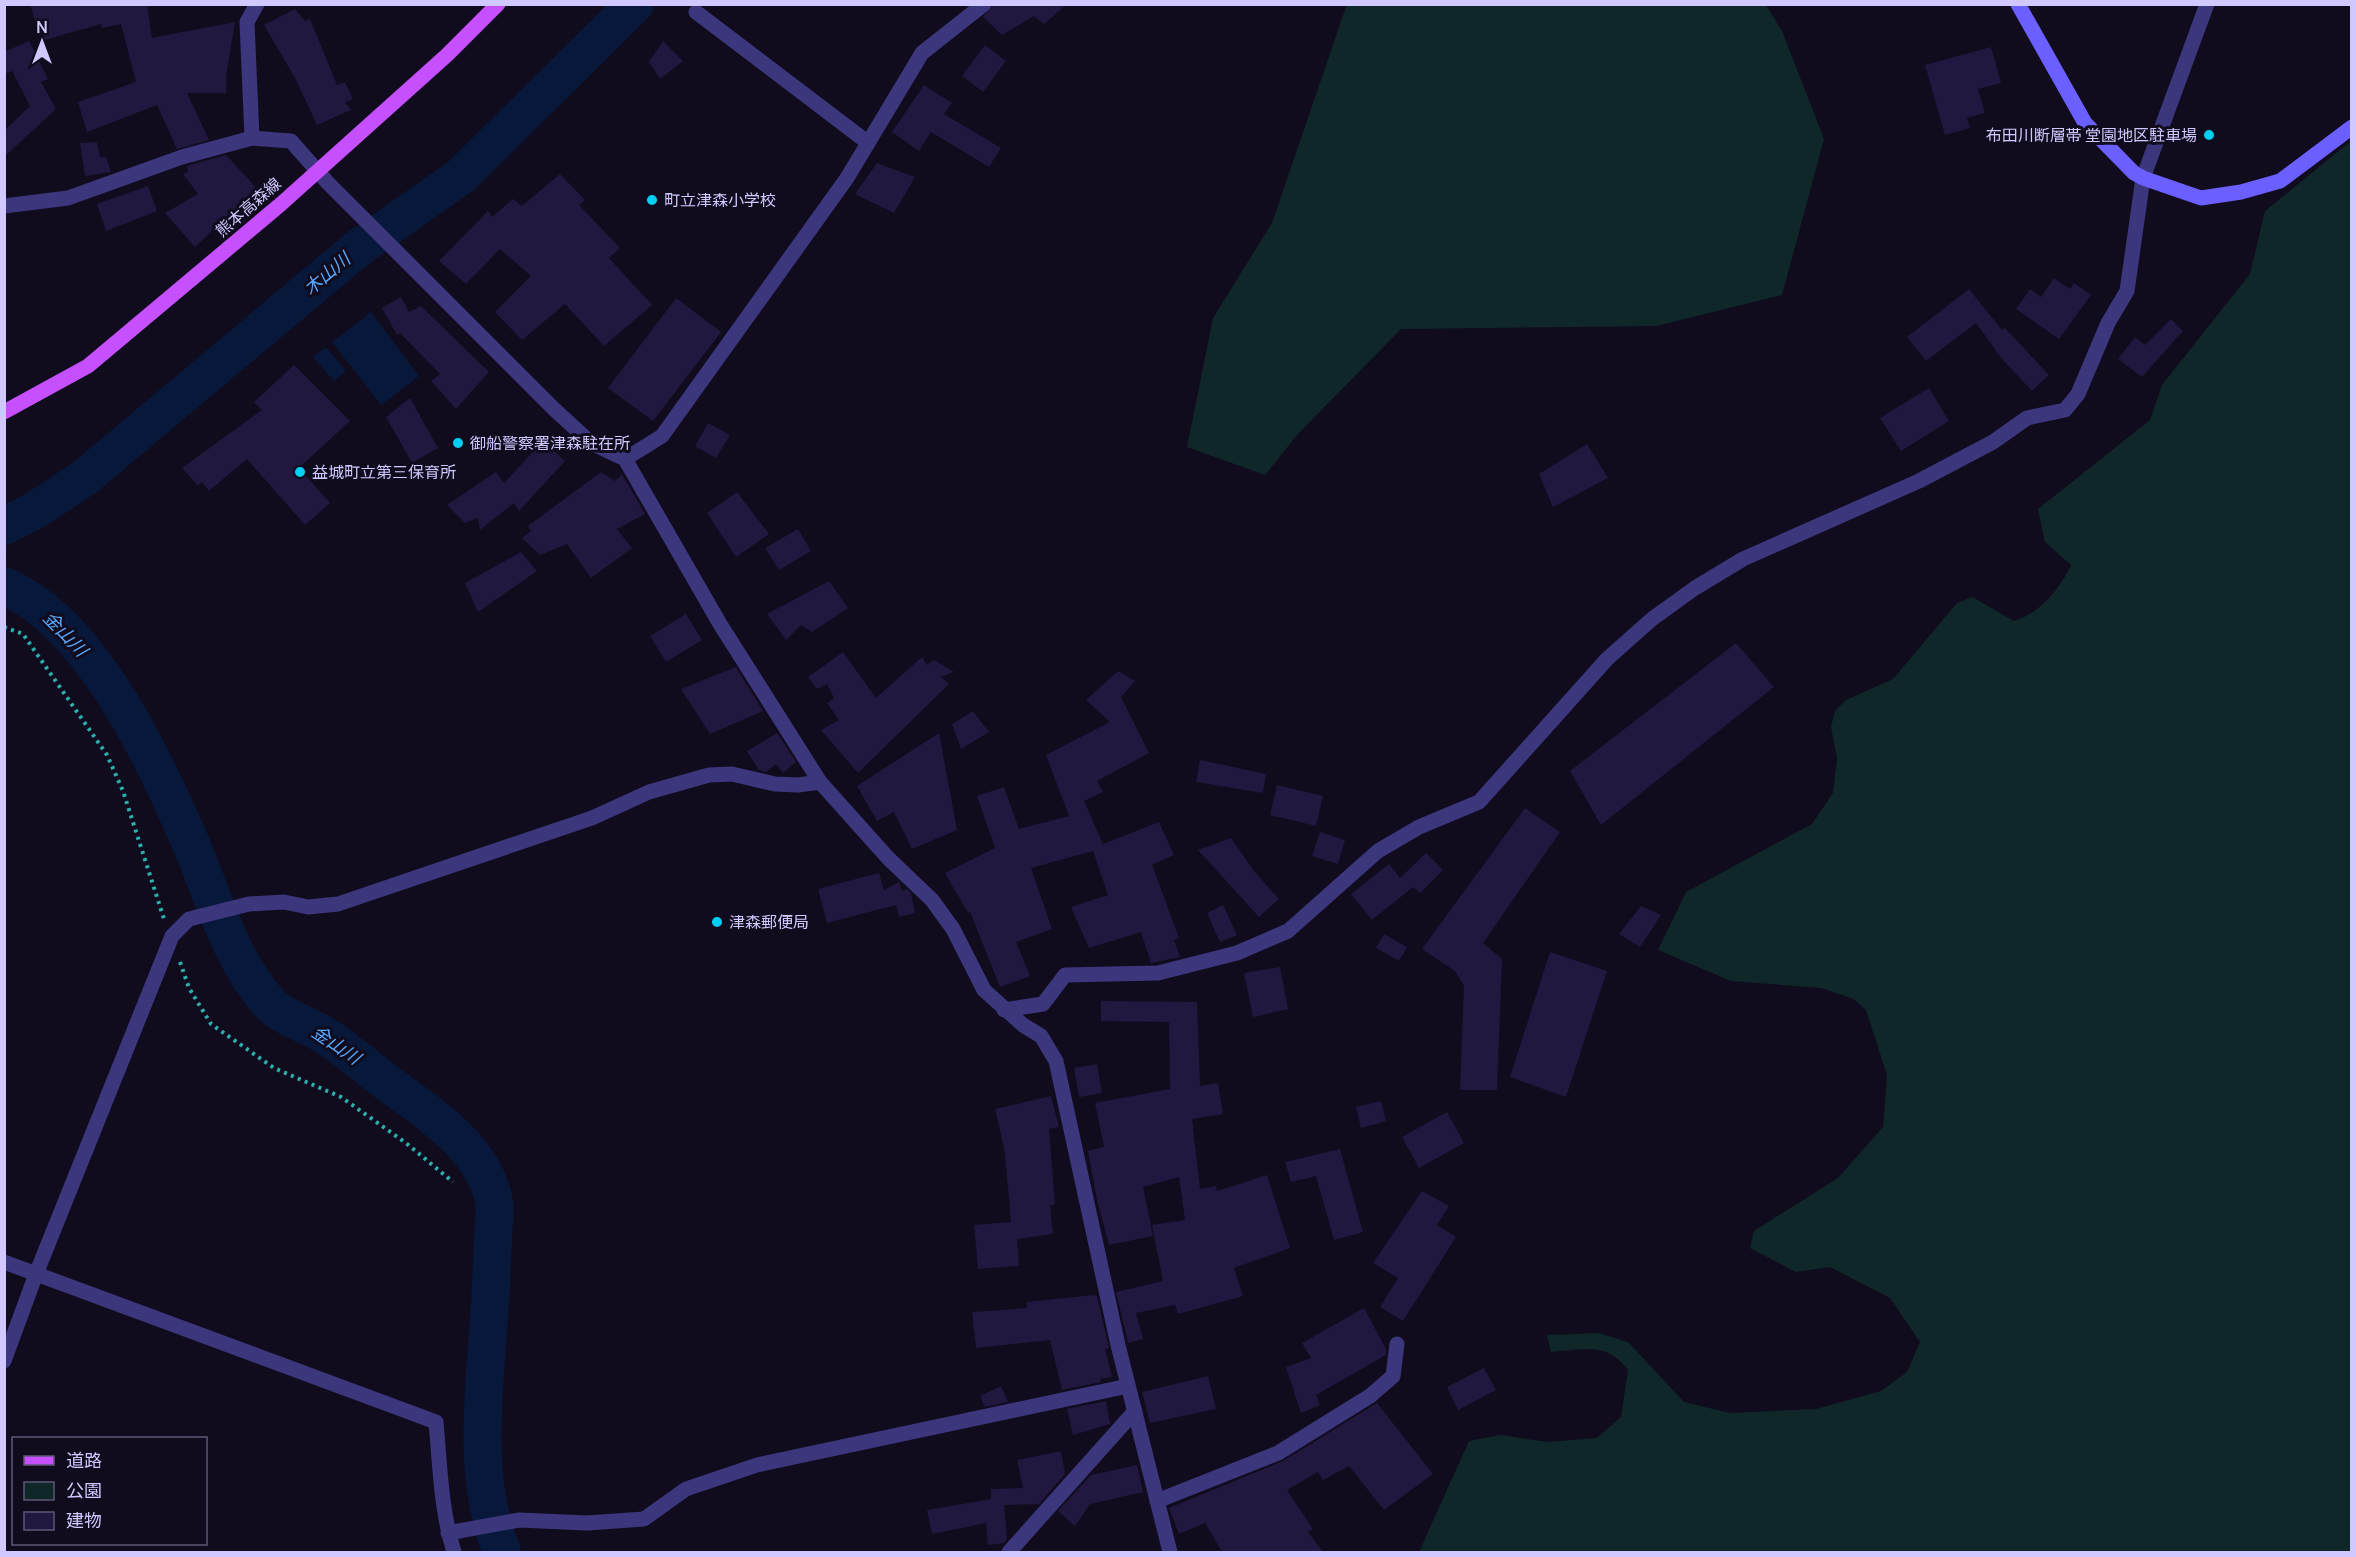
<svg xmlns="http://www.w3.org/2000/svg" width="2356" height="1557" font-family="Manrope,'Noto Sans JP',sans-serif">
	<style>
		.green { fill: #0f2728 }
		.water { fill: #08183a }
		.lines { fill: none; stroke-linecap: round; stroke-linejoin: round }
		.river { stroke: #08183a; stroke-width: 38 }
		.building { fill: #21173f }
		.path { stroke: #2cb0ae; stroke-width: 4; stroke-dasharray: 3 4.5; stroke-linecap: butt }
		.street { stroke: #3c367d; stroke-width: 15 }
		.secondary { stroke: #6b5fff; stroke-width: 15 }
		.primary { stroke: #c64fff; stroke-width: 15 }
		.poi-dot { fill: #00cff3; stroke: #100c1e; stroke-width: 2 }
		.labels { text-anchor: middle; stroke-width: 6; stroke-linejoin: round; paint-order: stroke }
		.poi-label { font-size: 16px; fill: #d1c8ff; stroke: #100c1e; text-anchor: start }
		.street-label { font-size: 16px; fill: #d1c8ff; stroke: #100c1e }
		.water-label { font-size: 18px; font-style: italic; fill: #56a9ff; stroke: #100c1e }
	</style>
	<rect width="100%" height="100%" fill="#100c1e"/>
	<path class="green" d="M1347,4L1766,5L1782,31L1824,139L1782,295L1656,326L1401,329L1298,434L1265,475L1187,447L1213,318L1272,223Z
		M2351,141V1552H1419L1469,1441L1500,1435L1547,1442L1597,1438L1621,1417L1628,1370C1606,1341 1584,1350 1551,1352L1547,1335L1598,1333L1628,1342L1684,1402L1730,1413L1816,1409L1881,1391L1907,1372L1920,1342L1890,1298L1830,1267L1796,1272L1750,1248L1754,1231L1838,1178L1883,1127L1887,1075L1866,1010L1854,999L1821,988L1731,981L1658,950L1686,892L1812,824L1833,793L1837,759L1831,727L1835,711L1846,700L1893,679L1957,603L1972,597L2014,621C2039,614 2060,589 2071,565L2045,542L2038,509L2150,420L2162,385L2250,274L2265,211Z"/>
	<path class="water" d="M371,312L419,376L381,405L332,342Z
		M326,347L346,371L334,381L313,357Z"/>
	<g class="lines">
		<path class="river" d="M4,526L34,511L84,478L357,249L461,176L635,4
			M4,586C89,621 153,756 188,837C213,893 227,955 269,1003C282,1017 308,1025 324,1035C345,1048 365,1066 385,1081C429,1114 487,1148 495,1207C492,1244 492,1280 489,1317C484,1395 472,1478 502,1552"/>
	</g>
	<path class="building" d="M30,4H147L152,38L235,22L226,76V93H187L209,140L177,149L157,105L87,132L78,102L136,82L121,24L102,28L101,24L41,41Z
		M993,4H1067L1044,24L1034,16L1002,35L983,17Z
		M295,9L305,21L310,19L337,85L345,82L353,99L345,102L351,110L317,125L295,78L264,25Z
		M29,41L48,79L41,82L56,109L4,157V131L30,106L12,71L4,74V52Z
		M663,41L683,61L660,79L649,62Z
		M985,45L1006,61L983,92L962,76Z
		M1991,47L2001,83L1978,89L1985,113L1967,118L1970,128L1945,135L1925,65Z
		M924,85L952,103L944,114L1001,148L989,167L931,132L919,151L892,132Z
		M97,142L100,157H106L111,172L85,176L80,143Z
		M226,155L262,194L238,213L235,209L195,247L165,213L198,194L183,174L188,172L187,166Z
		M877,163L915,177L894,213L855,194Z
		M560,174L585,200L579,205L620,248L609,258L652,305L604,346L565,304L522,340L495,312L531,276L500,249L466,284L439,261L488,211L492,217L513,199L522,206Z
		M148,186L157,211L106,231L97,204Z
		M2054,278L2070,289L2074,283L2091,295L2059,339L2016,309L2030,289L2041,297Z
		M1969,289L2002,330L2004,327L2049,375L2032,391L2002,359L1976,323L1926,361L1907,337Z
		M401,297L409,312L421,306L489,372L456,409L431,381L440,374L400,333L397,335L382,308Z
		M676,298L721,332L653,421L608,388Z
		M2171,319L2183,331L2142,377L2118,359L2135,337L2145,345Z
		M294,365L350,421L299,468L330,503L305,525L247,459L209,491L202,482L198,486L182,468L262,410L254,402Z
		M1929,388L1949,421L1901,451L1880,418Z
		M410,398L438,448L412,463L386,417Z
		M708,423L730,435L716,458L695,446Z
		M543,441L565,461L519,511L514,503L480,530L478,518L465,523L447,505L496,472L504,483Z
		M1587,444L1608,478L1553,507L1539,474Z
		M601,472L615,481L622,474L645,514L617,529L632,548L591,578L567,544L540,555L522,538L531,531L528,526Z
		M737,492L769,534L736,557L707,513Z
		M798,529L811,551L779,570L765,548Z
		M521,552L537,571L478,612L465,583Z
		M829,581L848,608L812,632L801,625L786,640L767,614Z
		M686,614L702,640L666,662L650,636Z
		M1736,643L1774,687L1601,825L1570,771Z
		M843,652L876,698L922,657L927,665L934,660L954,672L941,677L949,684L858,773L821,730L839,720L827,703L834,698L827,684L817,689L808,677Z
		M736,667L763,711L710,734L681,689Z
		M1118,671L1135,681L1121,697L1149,753L1097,781L1103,792L1084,801L1103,844L1159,822L1174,855L1152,865L1179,938L1174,940L1180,957L1151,963L1141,932L1089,948L1071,907L1108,895L1093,851L1031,868L1052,929L1016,942L1030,976L1000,987L970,912L968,913L945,873L995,848L977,796L1004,787L1019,829L1069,816L1046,755L1110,722L1086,700Z
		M973,711L989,732L961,749L952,724Z
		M777,733L796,762L783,773L776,764L766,772L759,770L747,751Z
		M939,733L957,830L912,849L894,812L877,821L857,786Z
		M1200,760L1266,774L1263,793L1196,782Z
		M1277,785L1323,796L1316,826L1270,815Z
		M1525,808L1560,832L1483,943L1502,959L1497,1090H1460L1464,986L1455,971L1422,949Z
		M1320,832L1345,840L1338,864L1312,856Z
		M1231,838L1254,871L1279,899L1259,917L1198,850Z
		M1426,853L1443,870L1420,893L1413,887L1372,920L1351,894L1389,864L1400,878Z
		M879,873L884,890L899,882L902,891L907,889L911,893L915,913L899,917L896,905L827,923L818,889Z
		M1223,905L1237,935L1220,942L1207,913Z
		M1641,906L1661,915L1640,947L1619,934Z
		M1384,934L1407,947L1399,961L1376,948Z
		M1550,952L1607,971L1566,1097L1510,1077Z
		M1280,967L1288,1009L1253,1017L1244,973Z
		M1101,1001L1197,1002L1200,1086L1218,1083L1223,1114L1192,1119L1200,1189L1216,1186L1217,1191L1267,1175L1290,1248L1234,1268L1243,1296L1178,1314L1175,1305L1136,1313L1143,1339L1128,1343L1116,1292L1163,1281L1152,1225L1185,1220L1179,1177L1143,1187L1153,1236L1109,1245L1097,1200L1088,1151L1104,1147L1095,1103L1170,1089L1169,1022L1101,1021Z
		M1097,1064L1102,1093L1079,1097L1074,1068Z
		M1051,1096L1059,1127L1049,1129L1055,1205H1050L1053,1234L1017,1239L1019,1266L978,1269L974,1225L1011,1222L1005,1152L995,1109Z
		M1381,1101L1386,1121L1361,1128L1356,1107Z
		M1447,1112L1464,1143L1419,1168L1402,1137Z
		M1340,1149L1363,1232L1334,1240L1316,1176L1291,1182L1285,1162Z
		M1422,1191L1449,1206L1437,1225L1456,1237L1403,1321L1380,1307L1398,1278L1373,1263Z
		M1094,1295L1097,1296L1109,1348L1105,1349L1112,1377L1100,1379L1101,1382L1062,1390L1050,1340L976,1348L972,1312L1027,1308V1302Z
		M1364,1308L1386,1349V1355L1316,1395L1320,1405L1301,1413L1286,1367L1311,1358L1302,1343Z
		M1484,1368L1496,1390L1458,1410L1447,1387Z
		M1208,1376L1216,1409L1150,1423L1142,1392Z
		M1001,1386L1008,1402L985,1407L980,1396Z
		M1106,1401L1110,1424L1073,1435L1067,1409Z
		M1377,1403L1433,1474L1384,1510L1349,1466L1323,1480L1318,1472L1287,1490L1313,1529L1308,1532L1323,1552H1222L1205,1523L1179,1534L1169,1508L1283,1461Z
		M1061,1451L1065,1474L1039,1504L1004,1505L1007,1539L1004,1543L988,1545L986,1523L932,1534L927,1510L991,1499V1489L1023,1488L1017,1460Z
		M1137,1465L1143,1492L1090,1504L1075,1526L1058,1511L1091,1475Z"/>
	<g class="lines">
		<path class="path" d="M4,627L23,634L107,755L123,791L164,919
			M180,962L189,988L211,1024L274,1068L341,1097L406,1143L453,1182"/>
		<path class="street" d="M696,12L867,142
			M252,138L247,22L257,4
			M4,206L68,198L182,157L252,138L291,141L328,183L554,409L591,443L625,459L720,624L820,782L888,858L932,900L953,929L984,990L1023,1025L1041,1036L1056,1061L1118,1345L1170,1552
			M625,459L662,436L847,178L922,53L984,4
			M1004,1010L1043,1004L1065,975L1158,973L1237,953L1288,931L1378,851L1419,827L1479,802L1607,659L1652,619L1695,588L1743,559L1919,481L1993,442L2027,418L2065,410L2078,394L2108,323L2127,291L2143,178L2207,4
			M4,1262L436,1422C440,1466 441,1511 454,1552
			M4,1361L36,1274L172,936L189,919L249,904L284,902L308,907L338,904L592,818L649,792L709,775L732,774L775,784L798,785L820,782
			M1157,1501L1278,1453L1370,1396L1393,1376L1397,1344
			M448,1533L519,1520L587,1523L644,1519L686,1489L757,1465L1128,1386
			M1009,1552L1135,1411"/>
		<path class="secondary" d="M2018,4L2085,123L2134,173L2143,178L2201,198L2241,192L2280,181L2352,127"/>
		<path class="primary" d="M4,412L88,366L281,204L447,55L498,4"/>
	</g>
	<g class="poi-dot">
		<circle cx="2209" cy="135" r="6"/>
		<circle cx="652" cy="200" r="6"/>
		<circle cx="458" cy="443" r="6"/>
		<circle cx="300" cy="472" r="6"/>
		<circle cx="717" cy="922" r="6"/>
	</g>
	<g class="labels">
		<g class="poi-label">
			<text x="2197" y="141" text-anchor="end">布田川断層帯 堂園地区駐車場</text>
			<text x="664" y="206">町立津森小学校</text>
			<text x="470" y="449">御船警察署津森駐在所</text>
			<text x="312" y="478">益城町立第三保育所</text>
			<text x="729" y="928">津森郵便局</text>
		</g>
		<g class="street-label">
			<text transform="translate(248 207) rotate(-41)" y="6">熊本高森線</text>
		</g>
		<g class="water-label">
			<text transform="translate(327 274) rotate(-40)" y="6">木山川</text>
			<text transform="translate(65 634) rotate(46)" y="6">金山川</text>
			<text transform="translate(336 1045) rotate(34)" y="6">金山川</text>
		</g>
	</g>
	<rect width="2356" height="1557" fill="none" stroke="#d1c8ff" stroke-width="12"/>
	<rect x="12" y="1437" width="195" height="108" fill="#100c1e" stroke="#5d5778" stroke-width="1.5"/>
	<rect x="24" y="1456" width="30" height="9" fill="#c64fff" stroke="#5d5778" stroke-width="1.5"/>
	<text x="66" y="1467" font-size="18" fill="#d1c8ff">道路</text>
	<rect x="24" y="1482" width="30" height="18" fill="#0f2728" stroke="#5d5778" stroke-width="1.5"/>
	<text x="66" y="1497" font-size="18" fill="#d1c8ff">公園</text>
	<rect x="24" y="1512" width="30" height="18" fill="#21173f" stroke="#5d5778" stroke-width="1.5"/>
	<text x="66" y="1527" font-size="18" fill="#d1c8ff">建物</text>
	<g transform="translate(42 42)" stroke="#100c1e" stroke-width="4.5" paint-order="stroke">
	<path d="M0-4.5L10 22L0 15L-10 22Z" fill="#d1c8ff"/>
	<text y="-9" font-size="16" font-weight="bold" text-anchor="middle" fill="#d1c8ff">N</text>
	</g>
</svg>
